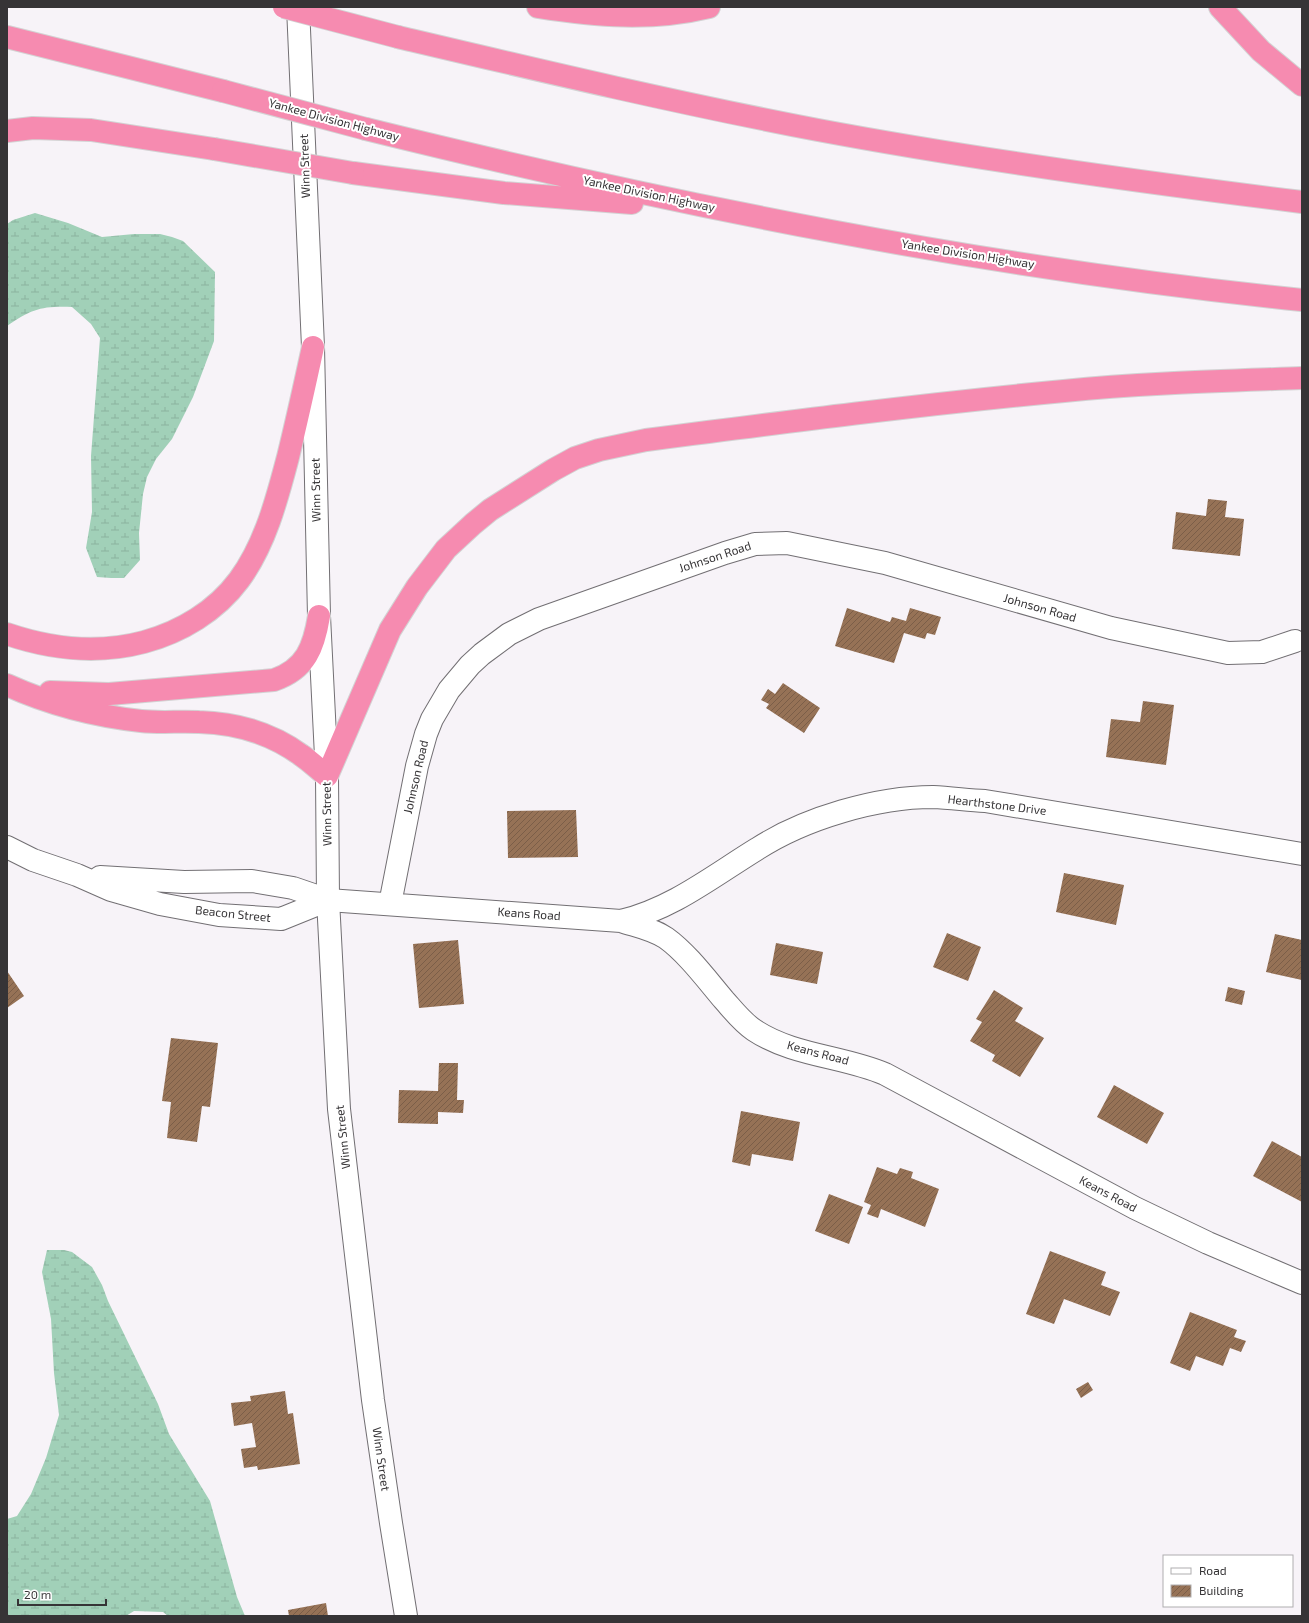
<svg xmlns="http://www.w3.org/2000/svg" width="1309" height="1623" font-family="'Exo 2',sans-serif">
	<style>
		.wetland { fill: url(#wetland-marsh) }
		.building { fill: url(#building-hatch) }
		.lines { fill: none; stroke-linecap: round; stroke-linejoin: round }
		.minor-casing { stroke: #726f73; stroke-width: 24 }
		.tertiary-casing { stroke: #726f73; stroke-width: 24 }
		.secondary-casing { stroke: #726f73; stroke-width: 24 }
		.motorway-casing { stroke: #d3d2d3; stroke-width: 24 }
		.minor { stroke: #fff; stroke-width: 22 }
		.tertiary { stroke: #fff; stroke-width: 22 }
		.secondary { stroke: #fff; stroke-width: 22 }
		.motorway { stroke: #f68bb0; stroke-width: 22 }
		.motorway-bridge-casing { stroke: #d3d2d3; stroke-width: 24; stroke-linecap: butt }
		.motorway-bridge { stroke: #f68bb0; stroke-width: 22 }
		.labels { text-anchor: middle; stroke-width: 4; stroke-linejoin: round; paint-order: stroke }
		.street-label { font-size: 12px; fill: #363436; stroke: #fff }
	</style>
	<defs>
		<pattern id="wetland-marsh" width="20" height="14" patternUnits="userSpaceOnUse"><rect width="20" height="14" fill="#a1d0b8"/><path d="M1 5h8M5 5V1M11 12h8M15 12V8" fill="none" stroke="#8bb39f"/></pattern>
		<pattern id="building-hatch" width="6" height="6" patternUnits="userSpaceOnUse"><rect width="6" height="6" fill="#967256"/><path d="M-1 1l2-2M0 6l6-6M5 7l2-2" fill="none" stroke="#7b5e48"/></pattern>
	</defs>
	<rect width="100%" height="100%" fill="#f7f3f8"/>
	<path class="wetland" d="M35,213L68,223L102,237L134,234H160L172,237L183,241L215,272L214,341L193,397L172,439L156,459L147,477L143,494L139,533L140,560L124,578H111L97,577L86,548L92,512L91,456L100,338L91,324L72,307C41,306 32,309 7,326V224L13,220Z
		M47,1250H64L72,1252L92,1267L102,1285L108,1301L158,1404L169,1434L210,1501L237,1597L245,1616H168L163,1612L134,1611L126,1616H7V1519L17,1516L31,1494L46,1458L59,1415L54,1373L51,1319L42,1272Z"/>
	<path class="building" d="M1208,499L1227,501L1225,517L1244,519L1240,556L1172,549L1176,512L1206,516Z
		M847,608L890,622L892,617L906,621L910,608L941,617L935,635L927,633L925,639L904,633L894,663L835,646Z
		M783,683L820,708L804,733L766,708L769,704L761,700L768,689L775,694Z
		M1143,701L1174,705L1166,765L1106,757L1111,719L1140,722Z
		M576,810L578,857L508,858L507,811Z
		M1064,873L1124,885L1116,925L1056,912Z
		M947,933L981,947L968,981L933,967Z
		M1275,934L1302,940V980L1266,972Z
		M458,940L464,1004L419,1008L413,944Z
		M776,943L823,952L817,984L770,975Z
		M7,971L24,996L7,1008Z
		M1228,987L1245,991L1242,1005L1225,1001Z
		M994,990L1023,1008L1015,1021L1044,1038L1020,1077L992,1061L995,1055L970,1041L982,1022L976,1019Z
		M171,1038L218,1043L210,1107L202,1106L197,1142L167,1138L171,1102L162,1101Z
		M439,1063H458L457,1100H464L463,1113L438,1112V1124L398,1123L399,1090L438,1091Z
		M1114,1085L1164,1113L1147,1144L1097,1117Z
		M741,1111L800,1122L793,1161L752,1154L750,1166L732,1162Z
		M1272,1141L1302,1157V1202L1253,1176Z
		M877,1167L897,1174L900,1168L913,1172L911,1178L939,1189L925,1227L881,1209L878,1218L867,1214L871,1205L864,1202Z
		M829,1194L863,1207L849,1244L815,1231Z
		M1050,1251L1106,1272L1101,1285L1120,1292L1110,1316L1064,1299L1054,1324L1026,1314Z
		M1190,1312L1237,1330L1234,1337L1246,1341L1241,1352L1230,1348L1223,1366L1196,1356L1190,1371L1170,1363Z
		M1088,1382L1093,1390L1081,1398L1076,1389Z
		M285,1391L288,1414L293,1413L300,1464L258,1470L257,1466L244,1468L241,1449L256,1447L252,1423L234,1426L231,1403L251,1401L250,1396Z
		M326,1603L328,1616H289L288,1610Z"/>
	<g class="lines">
		<defs>
			<path id="minor" d="M328,900L621,921C636,926 653,929 666,938C687,953 707,980 724,1000C733,1010 742,1022 754,1030C793,1056 843,1056 885,1074L1135,1208L1208,1243L1302,1283
				M390,904L417,766L426,734L432,719L449,690L470,665L482,654L509,634L539,619L725,553L755,544L787,543L885,563L1111,628L1228,653L1262,652L1295,641
				M621,921C672,909 713,876 757,849C805,818 877,797 933,797C951,798 968,800 985,801L1302,854"/>
			<path id="tertiary" d="M7,847L33,860L77,875L111,890L160,904L219,915L281,919L328,900
				M100,877L184,882L252,881L293,888L328,900"/>
			<path id="secondary" d="M298,7L313,347L319,616L327,776L328,900L339,1109L373,1400L391,1523L406,1616"/>
			<path id="motorway" d="M538,7C596,16 651,21 709,7
				M1220,7L1261,51L1302,85
				M7,37L223,91
				M398,37C538,70 677,103 818,130C978,160 1140,182 1302,202
				M366,129C674,205 986,268 1302,300
				M7,131L33,128L91,130L214,149
				M353,173L504,193L632,203
				M7,634C51,649 99,654 144,642C181,632 216,611 239,580C265,545 277,499 288,457C297,420 305,384 313,347
				M7,685C49,704 95,716 141,721C160,723 180,721 199,722C235,723 271,733 301,755C310,761 318,769 327,776L390,630L417,587L446,549L473,524L490,510L553,470L575,458L599,450L646,440C785,422 924,404 1064,391C1143,383 1223,381 1302,378
				M50,692L109,694L274,680C306,669 314,647 319,616"/>
		</defs>
		<use href="#minor" class="minor-casing"/>
		<use href="#tertiary" class="tertiary-casing"/>
		<use href="#secondary" class="secondary-casing"/>
		<use href="#motorway" class="motorway-casing"/>
		<use href="#minor" class="minor"/>
		<use href="#tertiary" class="tertiary"/>
		<use href="#secondary" class="secondary"/>
		<use href="#motorway" class="motorway"/>
		<defs>
			<path id="motorway-bridge" d="M284,7L398,37
				M223,91L366,129
				M214,149L353,173"/>
		</defs>
		<use href="#motorway-bridge" class="motorway-bridge-casing"/>
		<use href="#motorway-bridge" class="motorway-bridge"/>
	</g>
	<g class="labels">
		<g class="street-label">
			<text transform="translate(334 120) rotate(15)" y="4">Yankee Division Highway</text>
			<text transform="translate(305 166) rotate(-92)" y="4">Winn Street</text>
			<text transform="translate(649 194) rotate(12)" y="4">Yankee Division Highway</text>
			<text transform="translate(968 254) rotate(9)" y="4">Yankee Division Highway</text>
			<text transform="translate(316 490) rotate(-91)" y="4">Winn Street</text>
			<text transform="translate(715 557) rotate(-18)" y="4">Johnson Road</text>
			<text transform="translate(1040 608) rotate(16)" y="4">Johnson Road</text>
			<text transform="translate(416 777) rotate(-77)" y="4">Johnson Road</text>
			<text transform="translate(997 805) rotate(7)" y="4">Hearthstone Drive</text>
			<text transform="translate(327 814) rotate(-91)" y="4">Winn Street</text>
			<text transform="translate(233 914) rotate(6)" y="4">Beacon Street</text>
			<text transform="translate(529 914) rotate(4)" y="4">Keans Road</text>
			<text transform="translate(818 1053) rotate(15)" y="4">Keans Road</text>
			<text transform="translate(343 1137) rotate(-96)" y="4">Winn Street</text>
			<text transform="translate(1108 1194) rotate(28)" y="4">Keans Road</text>
			<text transform="translate(381 1459) rotate(82)" y="4">Winn Street</text>
		</g>
	</g>
	<rect width="1309" height="1623" fill="none" stroke="#363436" stroke-width="16"/>
	<rect x="1163" y="1555" width="130" height="52" fill="#ffffff" stroke="#afaeaf"/>
	<rect x="1171" y="1568" width="20" height="6" fill="#ffffff" stroke="#afaeaf"/>
	<text x="1199" y="1575" font-size="12" fill="#363436">Road</text>
	<rect x="1171" y="1585" width="20" height="12" fill="url(#building-hatch)" stroke="#afaeaf"/>
	<text x="1199" y="1595" font-size="12" fill="#363436">Building</text>
	<path d="M18 1599v6h88v-6" fill="none" stroke="#363436" stroke-width="2"/>
	<text x="24" y="1599" font-size="12" fill="#363436" stroke="#ffffff" stroke-width="3" paint-order="stroke">20 m</text>
</svg>
